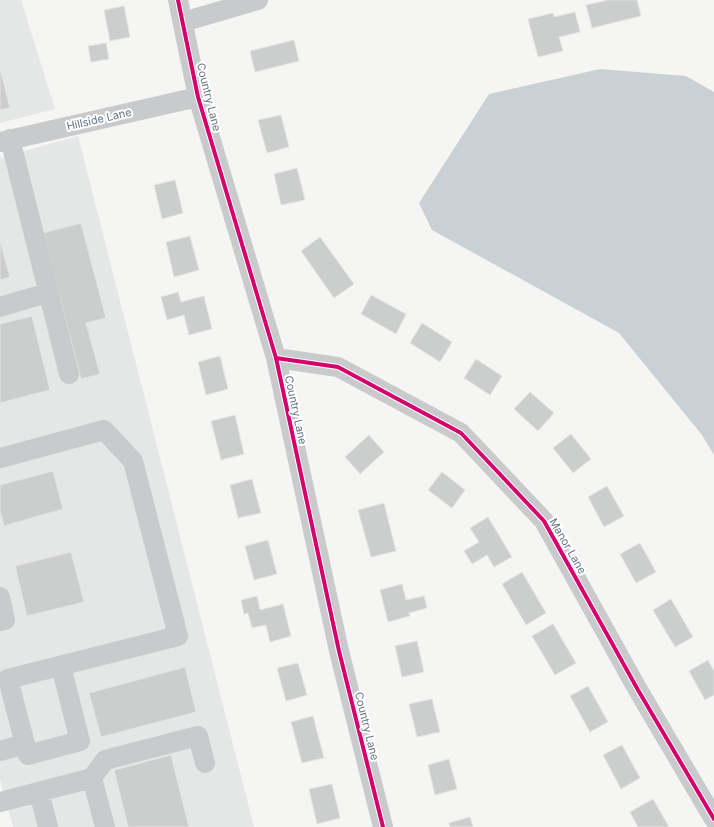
<svg xmlns="http://www.w3.org/2000/svg" width="714" height="827" font-family="Inter,sans-serif">
	<style>
		.built { fill: #e5e6e6 }
		.water { fill: #cad1d4 }
		.building { fill: #cccdcd; stroke: #e4e4e3 }
		.lines { fill: none; stroke-linecap: round; stroke-linejoin: round }
		.minor { stroke: #c9cacb; stroke-width: 20 }
		.cycleway-casing { stroke: #fff; stroke-width: 6 }
		.cycleway { stroke: #d6006c; stroke-width: 4 }
		.labels { text-anchor: middle; stroke-width: 4; stroke-linejoin: round; paint-order: stroke }
		.street-label { font-size: 11px; fill: #667682; stroke: #fff }
	</style>
	<rect width="100%" height="100%" fill="#f5f5f3"/>
	<path class="built" d="M0,0H21L55,109L0,123Z
		M78,136L254,827H13L0,779V158Z"/>
	<path class="water" d="M600,69L686,76L714,92V455L702,435L619,333L432,230L419,203L489,94Z"/>
	<path class="building" d="M608,0H637L641,16L592,28L586,5Z
		M124,6L130,37L110,41L104,10Z
		M575,12L580,32L559,37L563,51L538,57L528,19L553,13L554,17Z
		M294,40L299,61L255,72L250,51Z
		M106,43L109,59L91,62L88,46Z
		M0,68L10,108L0,110Z
		M281,115L289,147L267,153L258,120Z
		M297,168L305,200L281,205L274,174Z
		M175,180L183,213L162,219L154,185Z
		M81,223L106,318L86,323L100,374L81,379L43,233Z
		M190,236L199,270L174,277L166,242Z
		M320,237L354,284L334,298L301,251Z
		M0,241L10,277L0,280Z
		M178,292L181,302L204,296L212,329L189,335L184,315L167,320L161,297Z
		M371,295L406,314L396,334L361,314Z
		M32,316L50,390L0,403V324Z
		M422,323L452,342L440,362L410,343Z
		M220,356L228,389L206,395L198,362Z
		M476,359L502,376L490,395L464,378Z
		M530,392L554,413L538,431L514,409Z
		M235,415L244,454L221,460L211,421Z
		M571,434L591,459L573,473L553,448Z
		M369,435L384,452L360,474L345,457Z
		M53,471L63,509L4,526L0,510V485Z
		M442,472L465,490L452,508L428,490Z
		M252,479L261,513L238,518L230,485Z
		M607,486L624,516L604,527L588,497Z
		M384,503L396,551L371,557L358,510Z
		M488,517L512,557L494,567L487,555L472,564L464,551L479,542L470,528Z
		M268,540L277,574L254,580L245,546Z
		M640,543L656,572L636,583L620,554Z
		M71,552L84,602L27,616L15,566Z
		M522,572L546,613L526,625L502,584Z
		M402,584L406,600L424,596L427,608L409,613L410,616L388,622L380,590Z
		M257,596L260,610L283,604L291,636L270,642L266,625L252,628L248,613L244,614L241,600Z
		M671,599L693,637L675,647L653,610Z
		M553,624L576,663L555,675L532,636Z
		M417,641L424,672L402,677L395,646Z
		M708,660L714,671V695L705,700L689,671Z
		M298,663L307,695L286,701L277,668Z
		M185,667L196,712L101,737L89,693Z
		M588,686L608,722L590,732L570,696Z
		M432,699L440,732L417,737L409,704Z
		M313,716L324,758L302,763L291,722Z
		M622,745L640,778L621,789L603,755Z
		M171,755L189,827H128L114,770Z
		M449,759L457,789L435,795L428,765Z
		M332,784L340,818L317,824L309,789Z
		M653,799L669,827H638L630,812Z
		M470,817L473,827H450L449,823Z"/>
	<g class="lines">
		<path class="minor" d="M178,0L198,97L276,358L339,651L383,827
			M183,22L258,0
			M10,139L69,374
			M0,142L198,97
			M0,307L47,293
			M276,358L338,367L461,433L544,521L638,690L714,819
			M0,458L104,430L133,461L178,636L8,679L25,744L0,751
			M0,597L5,620L0,621
			M25,744L28,755L80,741L61,666
			M92,778L105,827
			M39,792L48,827
			M0,802L92,778L105,760L198,736L205,763"/>
		<defs>
			<path id="cycleway" d="M178,0L198,97L276,358L339,651L383,827
				M276,358L338,367L461,433L544,521L638,690L714,819"/>
		</defs>
		<use href="#cycleway" class="cycleway-casing"/>
		<use href="#cycleway" class="cycleway"/>
	</g>
	<g class="labels">
		<g class="street-label">
			<text transform="translate(209 97) rotate(76)" y="4">Country Lane</text>
			<text transform="translate(99 119) rotate(-13)" y="4">Hillside Lane</text>
			<text transform="translate(296 410) rotate(78)" y="4">Country Lane</text>
			<text transform="translate(568 546) rotate(60)" y="4">Manor Lane</text>
			<text transform="translate(367 726) rotate(76)" y="4">Country Lane</text>
		</g>
	</g>
</svg>
